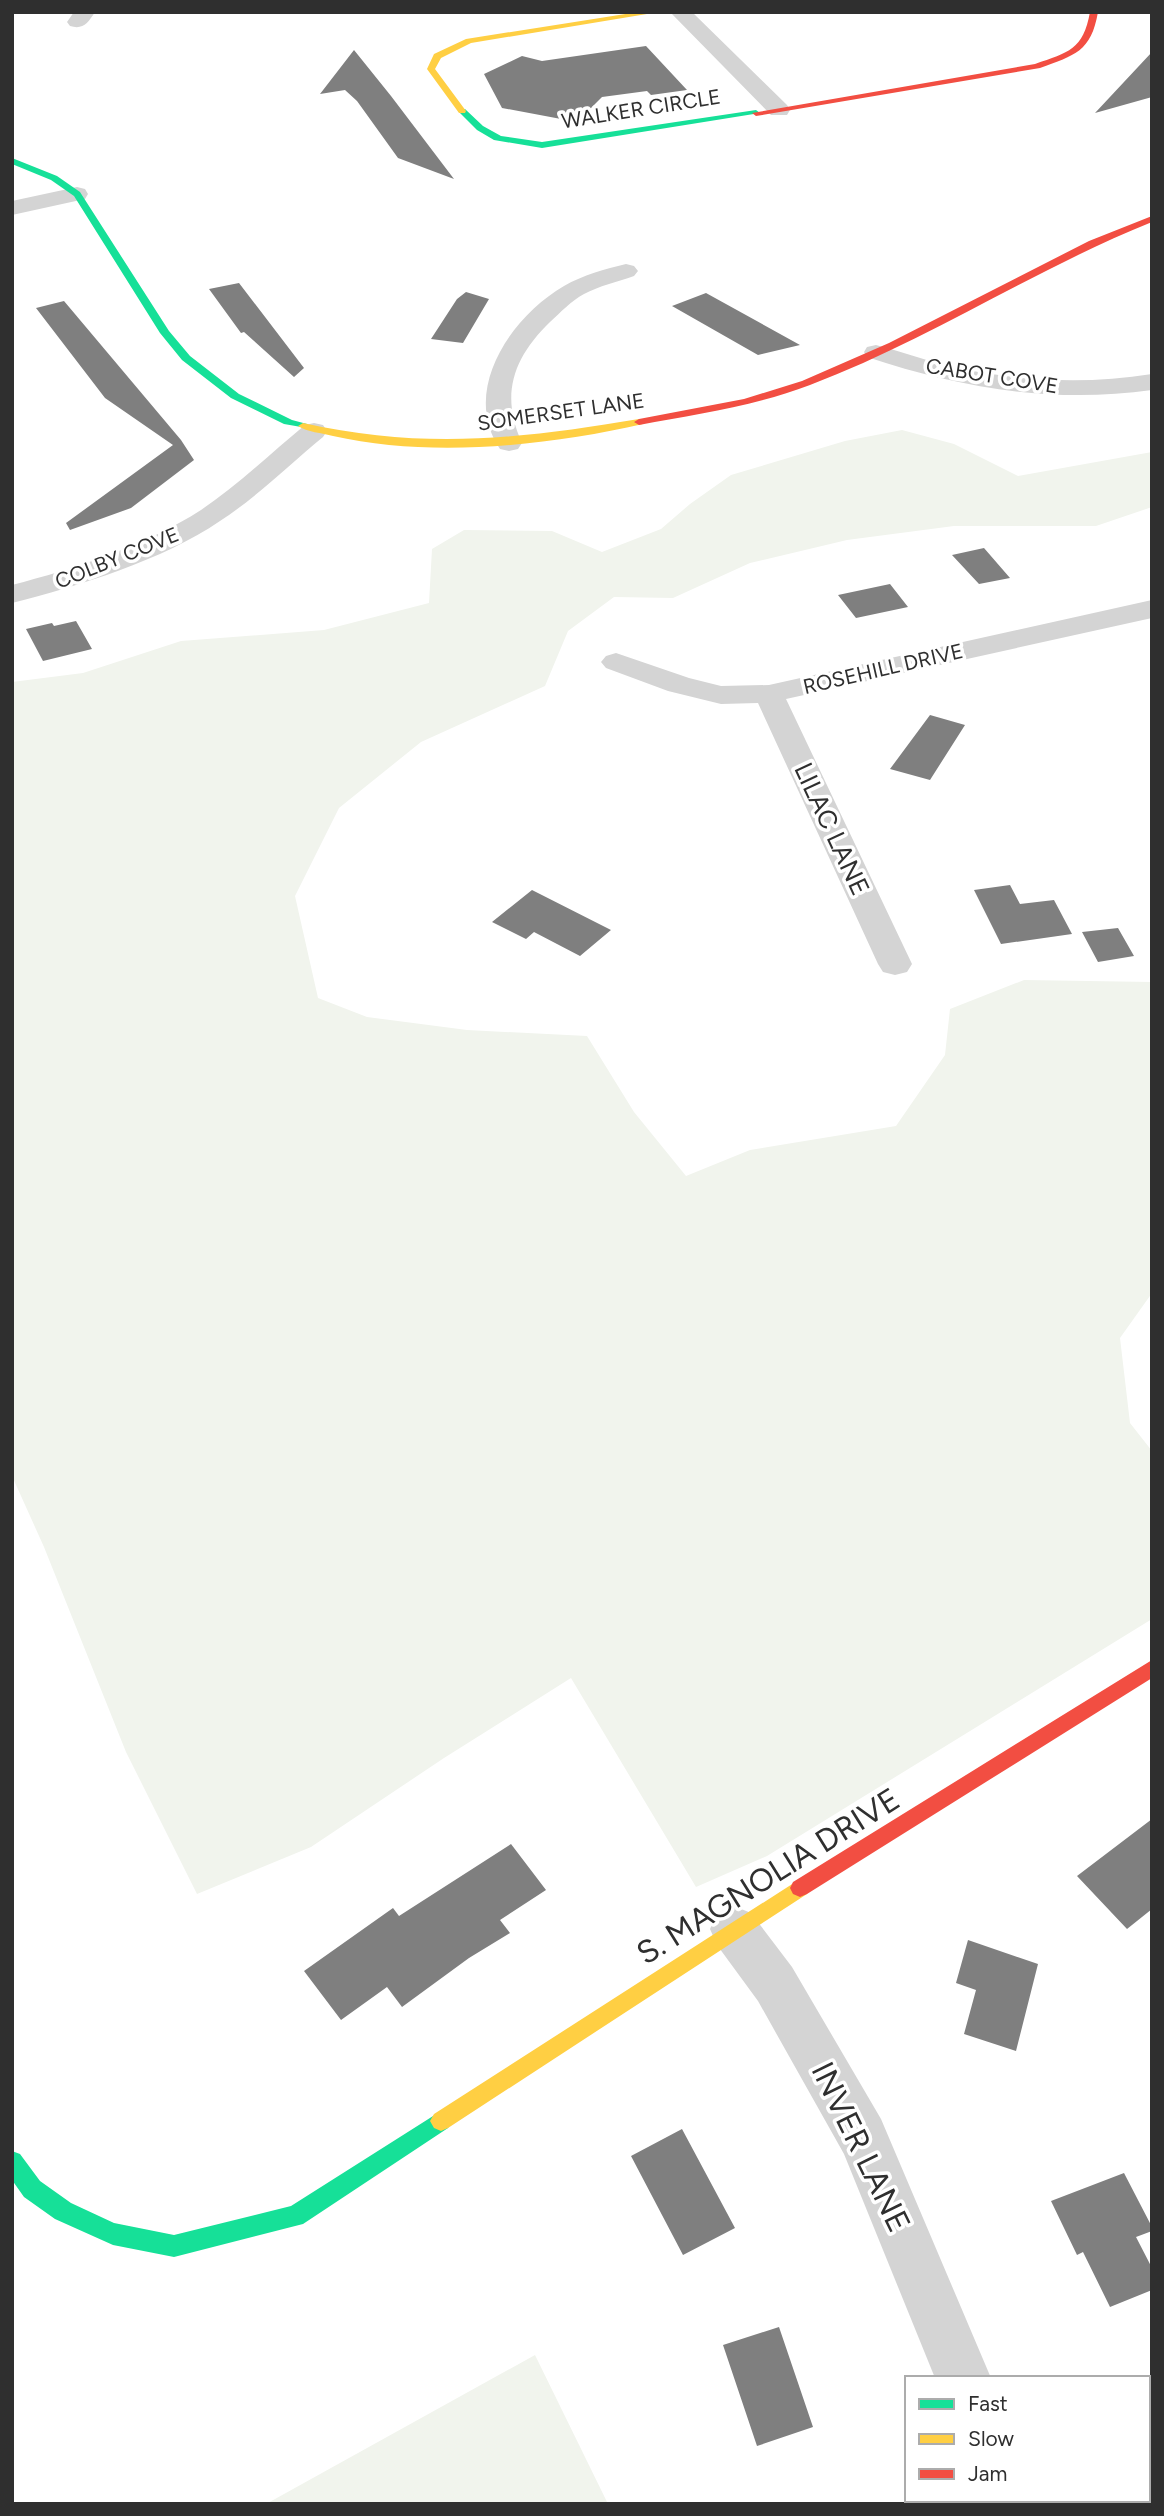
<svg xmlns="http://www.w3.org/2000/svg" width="1164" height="2516" font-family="Figtree,sans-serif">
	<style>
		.green { fill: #f1f4ed }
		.building { fill: #7f7f7f }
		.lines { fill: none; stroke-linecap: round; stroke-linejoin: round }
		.street { fill: #d4d4d4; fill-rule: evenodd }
		.fast { fill: #16e098; fill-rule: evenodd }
		.slow { fill: #ffcf43; fill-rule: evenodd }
		.jam { fill: #f24e42; fill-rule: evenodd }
		.labels { text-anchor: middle; stroke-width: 7; stroke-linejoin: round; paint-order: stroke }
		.far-street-label { font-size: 21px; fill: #2f2f2f; stroke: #fff }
		.street-label { font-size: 26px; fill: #2f2f2f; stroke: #fff }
		.near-street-label { font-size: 32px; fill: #2f2f2f; stroke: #fff }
	</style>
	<rect width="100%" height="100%" fill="#fff"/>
	<path class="green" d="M902,430L954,444L1018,476L1152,452V507L1096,526H954L847,540L750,563L673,598L614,597L568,631L545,686L421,742L339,808L295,896L318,998L367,1017L467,1030L587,1036L634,1112L686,1176L750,1150L896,1126L945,1055L950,1009L1024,980L1152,982V1293L1120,1338L1130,1423L1152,1451V1619L767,1856L696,1887L571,1678L444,1758L311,1847L197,1894L126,1752L44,1547L12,1476V682L83,673L181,641L324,630L429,603L432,549L464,530L552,531L602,552L661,529L690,504L731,475L845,441Z
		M535,2355L608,2504H266Z"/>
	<path class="building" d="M646,46L687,90L651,95L647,91L602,97L577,122L502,108L484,74L522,56L542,61Z
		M354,50L391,96L454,179L398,158L357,101L345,90L320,94Z
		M1152,52V97L1095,113Z
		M239,283L304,368L294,377L244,332L241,333L209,289Z
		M466,292L489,299L463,343L431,339L457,299Z
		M706,293L800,345L758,355L672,306Z
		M64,301L181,440L194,460L131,508L70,530L66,523L173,445L105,398L36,308Z
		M984,548L1010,578L979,584L952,555Z
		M890,584L908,607L856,618L838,595Z
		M76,621L92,649L43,661L26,629L52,623L54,626Z
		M930,715L965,725L930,780L890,769Z
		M1010,885L1020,904L1054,900L1072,934L1001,944L974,890Z
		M532,890L611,930L580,956L534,932L526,939L492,922Z
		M1118,928L1134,956L1098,962L1082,932Z
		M1152,1819V1909L1127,1929L1077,1876Z
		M511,1844L546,1890L500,1920L510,1933L469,1958L402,2007L387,1987L341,2020L304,1971L393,1908L399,1916Z
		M968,1940L1038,1964L1016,2051L964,2034L976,1990L956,1983Z
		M682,2129L735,2228L683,2255L631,2156Z
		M1124,2173L1152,2227V2231L1136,2237L1152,2268V2290L1110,2307L1083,2252L1077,2255L1051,2201Z
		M779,2327L813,2427L757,2446L723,2345Z"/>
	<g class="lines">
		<path class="street" d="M74,12H95C88,23 83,30 70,26L67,22Z
			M670,12H692L787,105L790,110L787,115H771Z
			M77,187L85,189L88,194L85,199L12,215V201Z
			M626,264L634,266L638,271L634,276C617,282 599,286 584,294C571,301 561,312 550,322C513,358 500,395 522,443L518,449L509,451L500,449C460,390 512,316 564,286C583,275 605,269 626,264Z
			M876,345C900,351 924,360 948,366C1016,381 1083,385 1152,374V390C1053,404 961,388 867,357L864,352L867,347Z
			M314,423L323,425L327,431L323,437C290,464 257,497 220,521C163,560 79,586 12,603V585C74,569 147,545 201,510C237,486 271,453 305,425Z
			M1152,600V618L786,699L912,964L907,972L895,975L883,972L878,964L758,703L721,704L668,691L606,668L601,662L606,656L616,653L689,678L721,686L769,685Z
			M734,1906L751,1913L792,1967L881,2119L991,2378H935L844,2154L758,2001L717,1945L710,1929L717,1913Z
			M977,2500H1034V2504H977Z"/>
		<path class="fast" d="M459,109H465L483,126L501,136L542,142L756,110L760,113L542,148L494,140L477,130L458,111Z
			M12,158L57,176L80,192L169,331L190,356L239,394L292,420L307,424V428L284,424L231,398L182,360L160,333L74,196L51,180L12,164Z
			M441,2111L448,2114L452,2121L448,2128L303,2224L174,2257L113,2245L55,2219L24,2197L12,2180V2151L20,2154L40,2181L71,2203L114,2223L174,2235L291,2206Z"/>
		<path class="slow" d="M638,12H659L471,43L441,58L435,69L466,111L465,113H459L427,69L434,54L466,39Z
			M639,419L644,422L643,424C547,446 430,458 333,436C322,433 307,432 298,426L303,423C424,450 519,439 639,419Z
			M800,1879L807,1882L810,1888L807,1894L448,2128L441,2131L434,2128L430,2121L434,2114Z"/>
		<path class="jam" d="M1090,12H1098C1091,52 1075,55 1040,68L756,116L752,113L1035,64C1069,52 1083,50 1090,12Z
			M1152,216V222C1035,269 928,340 810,385C755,406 697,414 639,425L634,422L639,419L744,399L802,381L889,343L1089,241Z
			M1152,1660V1678L807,1894L800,1897L793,1894L790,1888L793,1882Z"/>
	</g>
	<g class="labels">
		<g class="far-street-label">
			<text transform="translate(641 109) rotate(-9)" y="7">WALKER CIRCLE</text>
			<text transform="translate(992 376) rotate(9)" y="7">CABOT COVE</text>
			<text transform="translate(561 412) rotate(-8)" y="7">SOMERSET LANE</text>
			<text transform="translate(117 558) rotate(-22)" y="7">COLBY COVE</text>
			<text transform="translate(883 669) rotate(-13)" y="7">ROSEHILL DRIVE</text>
		</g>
		<g class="street-label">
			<text transform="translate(832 829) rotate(65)" y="9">LILAC LANE</text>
		</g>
		<g class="near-street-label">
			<text transform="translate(768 1876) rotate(-32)" y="11">S. MAGNOLIA DRIVE</text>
			<text transform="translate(861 2147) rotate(64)" y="11">INVER LANE</text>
		</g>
	</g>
	<rect width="1164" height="2516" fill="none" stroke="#2f2f2f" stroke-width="28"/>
	<rect x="905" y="2376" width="245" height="126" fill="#ffffff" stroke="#acacac" stroke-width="2"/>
	<rect x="919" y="2399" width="35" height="10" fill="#16e098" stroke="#acacac" stroke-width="2"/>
	<text x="968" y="2411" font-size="21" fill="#2f2f2f">Fast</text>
	<rect x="919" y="2434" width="35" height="10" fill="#ffcf43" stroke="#acacac" stroke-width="2"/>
	<text x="968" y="2446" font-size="21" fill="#2f2f2f">Slow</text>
	<rect x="919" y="2469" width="35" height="10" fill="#f24e42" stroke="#acacac" stroke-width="2"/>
	<text x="968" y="2481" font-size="21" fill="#2f2f2f">Jam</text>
</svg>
